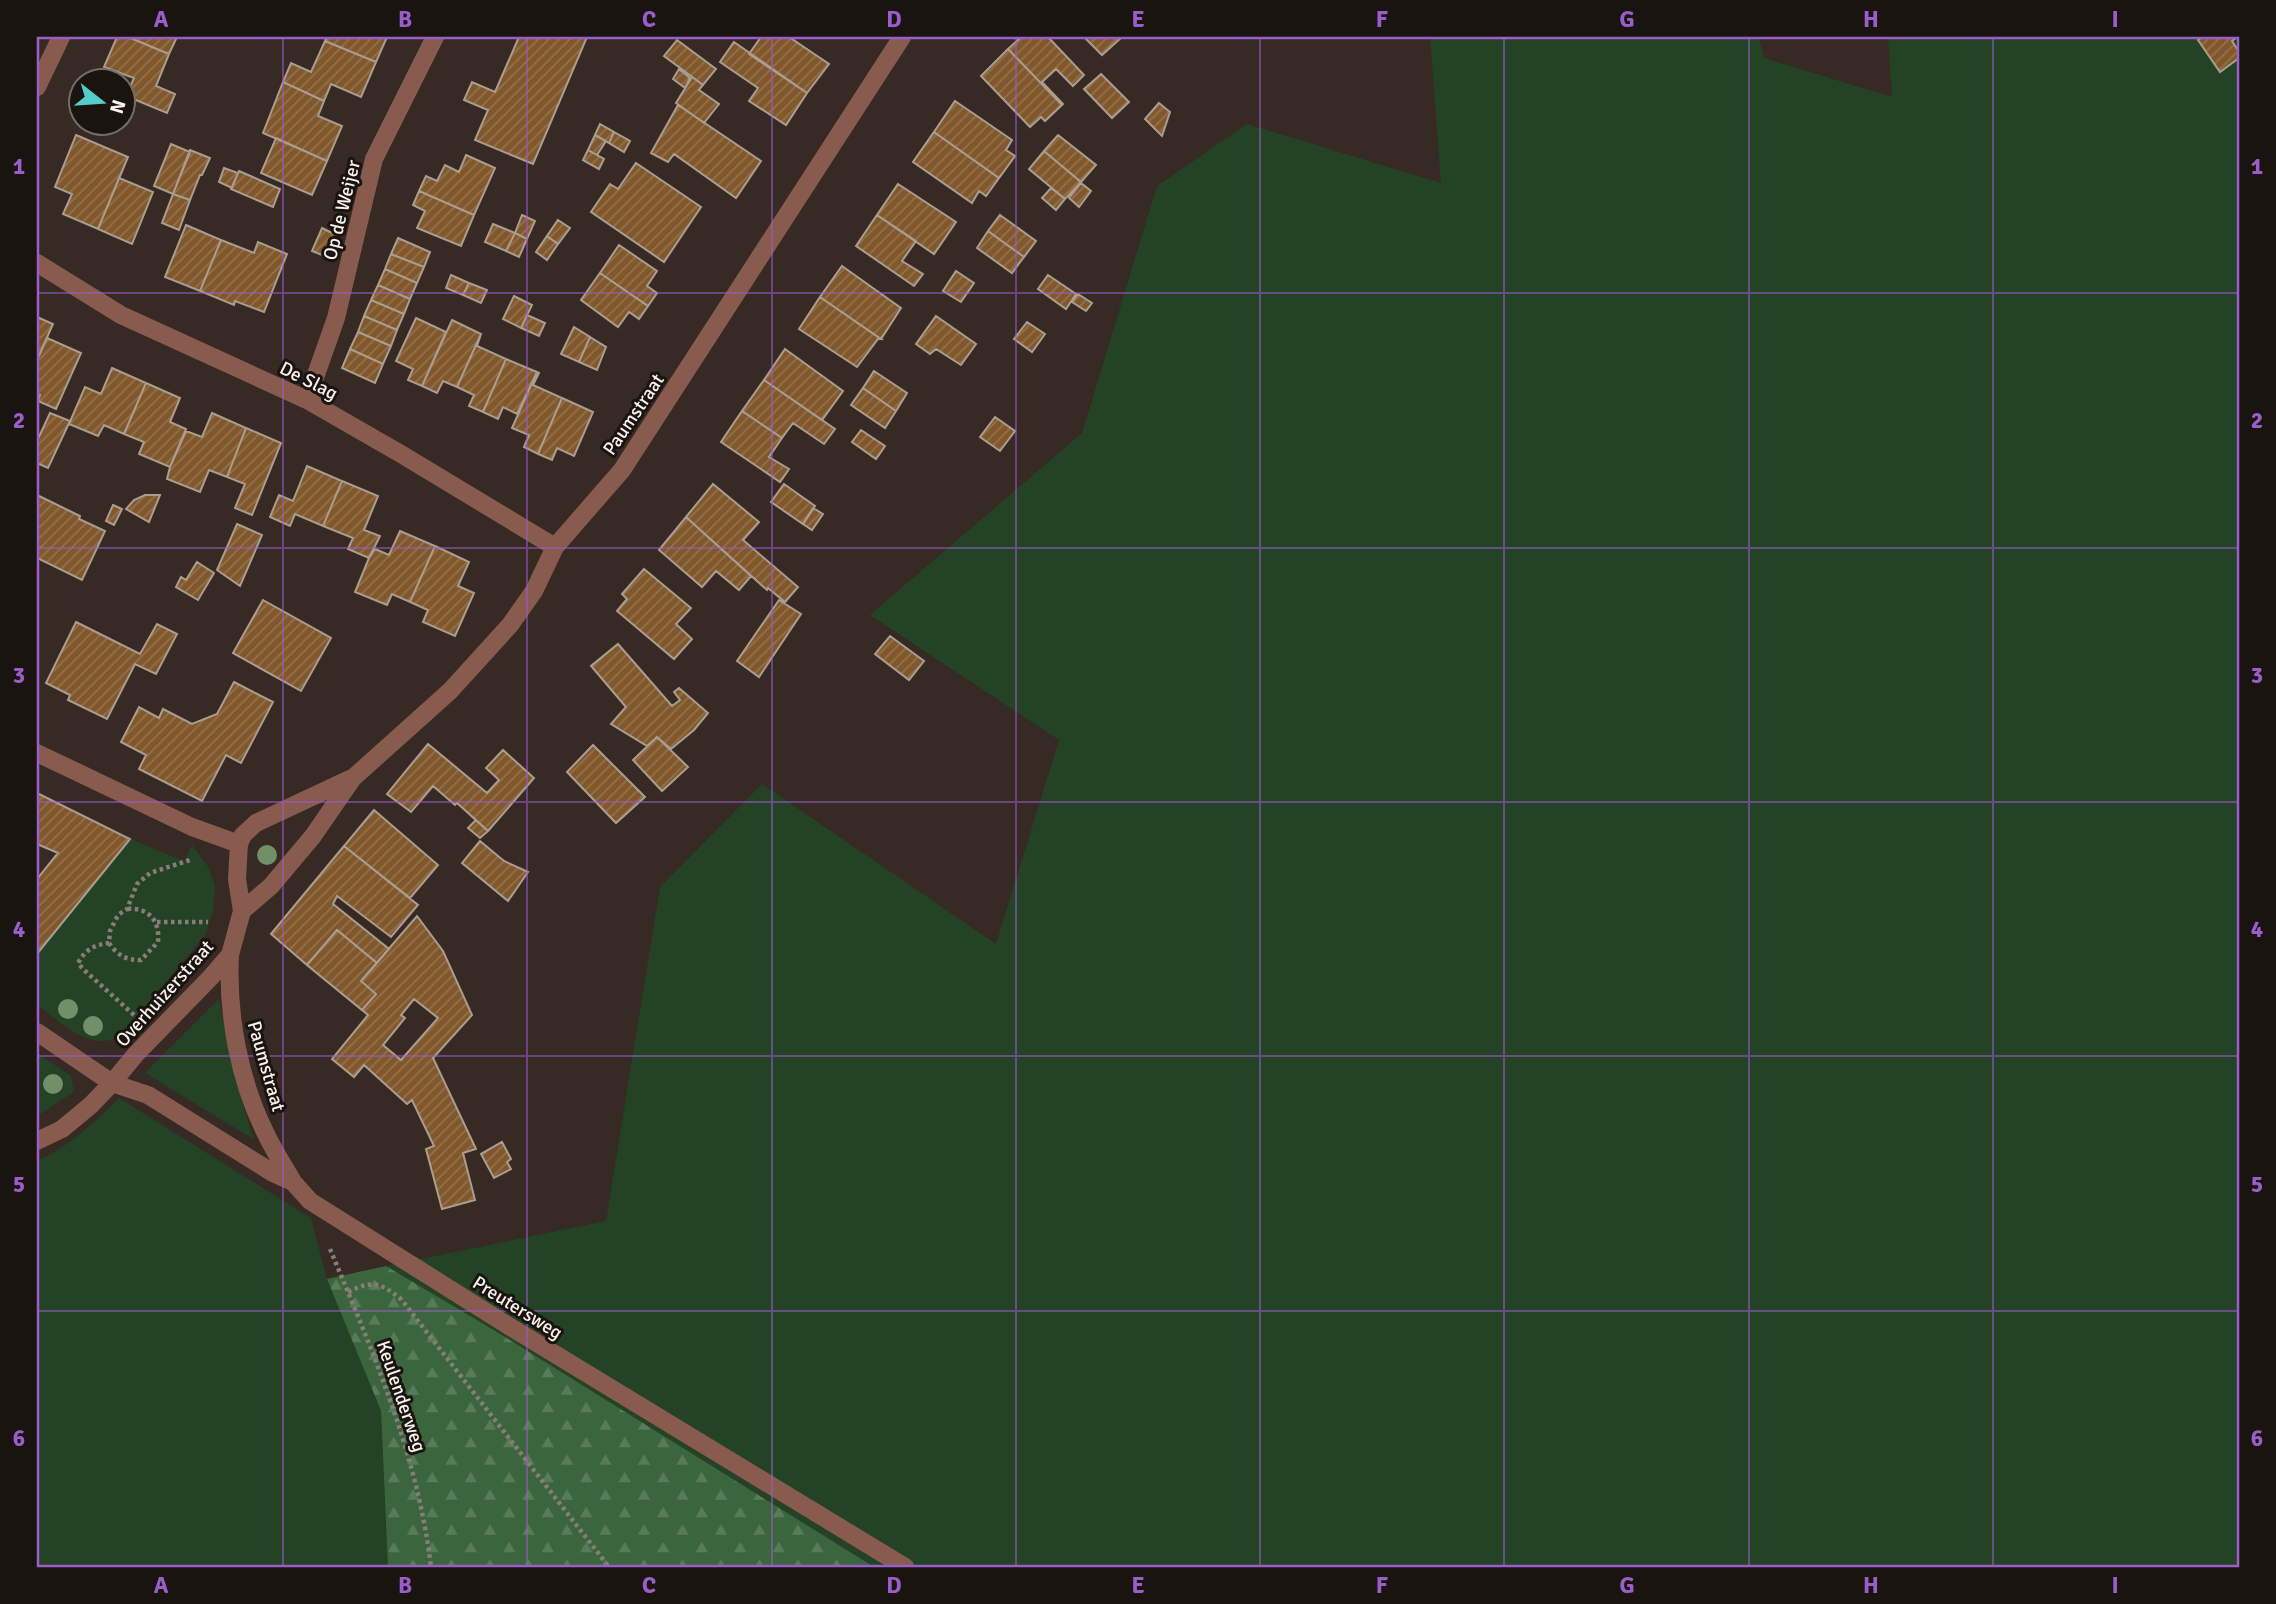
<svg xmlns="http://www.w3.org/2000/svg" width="2276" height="1604" font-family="Signika,sans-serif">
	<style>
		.green { fill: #244326 }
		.forest { fill: url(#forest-firs) }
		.building { fill: url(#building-hatch); stroke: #aa9d91; stroke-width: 2; fill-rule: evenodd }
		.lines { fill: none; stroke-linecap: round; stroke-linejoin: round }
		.path { stroke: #897d77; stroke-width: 4.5; stroke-dasharray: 3.5 3.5; stroke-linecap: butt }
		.lane { stroke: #885b4e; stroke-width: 18 }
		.street { stroke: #885b4e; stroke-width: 18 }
		.tree { fill: #718f69 }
		.grid { fill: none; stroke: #9b5dca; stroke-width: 2; stroke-opacity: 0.55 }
		.labels { text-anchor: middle; stroke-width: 6; stroke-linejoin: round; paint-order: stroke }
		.street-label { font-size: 19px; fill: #faf1ec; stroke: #1a1411 }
		.neatline { fill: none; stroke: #9b5dca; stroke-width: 2.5 }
		.grid-label { font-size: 23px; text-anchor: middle; font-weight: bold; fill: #9b5dca }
	</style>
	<defs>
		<pattern id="forest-firs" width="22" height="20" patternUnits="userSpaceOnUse" patternTransform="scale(1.75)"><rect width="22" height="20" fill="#3b663d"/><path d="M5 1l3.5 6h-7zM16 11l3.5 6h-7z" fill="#587c59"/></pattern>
		<pattern id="building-hatch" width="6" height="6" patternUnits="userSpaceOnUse" patternTransform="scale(1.75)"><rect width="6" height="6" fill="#81582c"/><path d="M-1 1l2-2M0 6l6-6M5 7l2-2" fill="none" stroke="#94704b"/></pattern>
	</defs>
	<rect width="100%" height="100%" fill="#372923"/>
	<path class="green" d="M1430,37H1759L1764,58L1892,97L1888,37H2239V1567H874L497,1332L386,1266L606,1221L660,887L762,784L996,944L1059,740L870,615L1082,433L1157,186L1247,124L1441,183Z
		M130,839L184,861L192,845L209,868L215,886L213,911L206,934L121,1036C90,1053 62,1023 37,1005V954Z
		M219,999L230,1057L253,1139L145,1073Z
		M37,1053L71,1076L74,1092L37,1116Z
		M119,1098L311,1218L327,1279L381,1411L388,1567H37V1161C69,1147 95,1122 119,1098Z"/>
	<path class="forest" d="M386,1266L497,1332L874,1567H388L381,1411L327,1279Z"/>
	<path class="building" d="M117,37H128L169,54L156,86L175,94L167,113L126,96L134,78L104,67Z
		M128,37H177L169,54Z
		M327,37H387L376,62L325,41Z
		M517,37H587L533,164L475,140L488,110L464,100L472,82L495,92L519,37Z
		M761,37H789L829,64L807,93L749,54Z
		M1021,37H1048L1084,75L1073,86L1056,69L1042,82L1063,104L1062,105L1008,49Z
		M1084,37H1122L1102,55Z
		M2202,37H2237L2232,41L2239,52V58L2220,72L2198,40Z
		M677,40L716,69L703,85L664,56Z
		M325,41L376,62L361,97L331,84L324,101L283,82L291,63L311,72Z
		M734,42L807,93L786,125L749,101L758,88L720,62Z
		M1008,49L1062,105L1045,121L1041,117L1030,127L981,76Z
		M679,69L690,78L685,88L673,79Z
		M1101,74L1129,102L1112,118L1084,89Z
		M692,77L703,85L699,90L719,104L704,123L676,103Z
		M283,82L324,101L318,116L342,126L327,161L263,133Z
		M955,101L1012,140L1006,150L1015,156L999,178L934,132Z
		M1159,103L1170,112L1162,136L1145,119Z
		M678,105L761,161L736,198L674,154L668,162L651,153Z
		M600,124L614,132L609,143L595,135Z
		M614,132L630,141L624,152L609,143Z
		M934,132L999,178L986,196L979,191L972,203L913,162Z
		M76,135L128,157L98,229L63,214L72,194L55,187Z
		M595,135L606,141L597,155L588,150Z
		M1058,135L1096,165L1081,182L1044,151Z
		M276,138L327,161L312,195L261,173Z
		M171,144L190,152L173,194L154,186Z
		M190,150L210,158L202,175H200L190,200L173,194Z
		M588,150L604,159L599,169L583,160Z
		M1044,151L1081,182L1065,199L1029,169Z
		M466,155L495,168L474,215L419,191L426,176L437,181L445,165L459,172Z
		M636,163L701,207L664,262L591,212L610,184L618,189Z
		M224,168L238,173L232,188L219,182Z
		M239,171L280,189L273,207L231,189Z
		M119,178L153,192L132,244L98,229Z
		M1081,183L1091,191L1079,207L1069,198Z
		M898,184L956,222L934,254L877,215Z
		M1051,188L1065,199L1056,210L1042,198Z
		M419,191L474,215L461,246L417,228L425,211L413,205Z
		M173,194L190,200L179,230L162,223Z
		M522,215L535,221L527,239L515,233Z
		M877,215L916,241L902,261L923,274L914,286L856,246Z
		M1000,215L1036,241L1024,257L988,231Z
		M558,220L570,228L558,244L547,236Z
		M493,224L515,233L506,251L485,242Z
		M186,225L221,240L200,291L165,277Z
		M322,228L336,235L327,257L312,251Z
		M988,231L1024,257L1012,273L977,248Z
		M515,233L527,239L519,257L506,251Z
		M547,236L558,244L547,260L536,252Z
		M398,238L430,252L424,267L391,254Z
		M221,240L254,253L258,242L287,254L264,312L235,301L234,305L200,291Z
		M619,245L657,271L647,286L657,293L648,306L600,273Z
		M391,254L424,267L417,283L385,269Z
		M842,266L901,308L881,339L820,297Z
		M385,269L417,283L410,299L378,285Z
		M956,271L974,283L961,302L943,291Z
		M600,273L648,306L639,319L629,312L618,327L581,300Z
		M451,275L469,283L463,295L446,288Z
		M1048,275L1076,294L1066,309L1038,289Z
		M469,283L487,290L481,303L463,295Z
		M378,285L410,299L404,314L371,300Z
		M1078,294L1092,303L1086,311L1072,302Z
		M514,296L532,305L521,328L503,319Z
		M820,297L881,339H878L857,367L799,329Z
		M371,300L404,314L397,330L364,316Z
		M527,315L545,323L539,336L521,328Z
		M364,316L397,330L391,346L358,332Z
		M936,316L976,344L961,365L936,349L930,354L916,344Z
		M37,317L53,324L37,360Z
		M416,318L446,332L422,386L408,380L413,369L396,361Z
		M452,320L481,334L457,387L443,381L437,393L422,386Z
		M1027,322L1045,334L1032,352L1014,339Z
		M574,327L590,337L579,362L561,354Z
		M358,332L391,346L383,364L350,349Z
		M481,334L477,346L506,359L483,412L469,406L474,395L457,387Z
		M590,337L606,347L597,370L579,362Z
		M47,338L81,353L56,409L38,401L40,395L37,393V360Z
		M350,349L383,364L375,383L342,368Z
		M785,349L843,391L822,420L764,380Z
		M506,359L537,372L517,414L503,407L498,419L483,412Z
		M112,368L146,383L124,434L104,425L98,436L69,424L85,387L101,394Z
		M874,371L907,393L896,411L863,388Z
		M537,372L539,373L533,385L562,398L538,454L524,447L529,435L512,428Z
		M764,380L835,429L824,444L793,423L782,438L742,411Z
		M146,383L180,398L170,422L186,429L170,467L139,454L144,442L124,434Z
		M863,388L896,411L885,428L851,405Z
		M562,398L593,412L574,456L557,448L552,460L538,454Z
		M742,411L782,438L769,457L789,469L780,482L721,442Z
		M50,413L70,421L48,468L37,463V441Z
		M212,413L246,428L227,477L209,470L200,492L167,479L170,467L186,431L202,437Z
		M995,417L1015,431L1000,451L980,437Z
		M246,428L281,443L252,515L235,508L245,484L227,477Z
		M861,430L885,446L876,459L852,442Z
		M307,466L342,481L323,526L295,514L290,526L270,517L279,495L293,501Z
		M342,481L378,496L364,530L380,536L369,558L348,549L353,538L323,526Z
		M713,484L759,522L743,540L798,587L785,602L768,588L767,590L686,517Z
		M784,484L815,506L803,524L771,502Z
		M37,495L80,516L79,519L105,531L82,580L37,558Z
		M145,495H160L149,522L126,509L134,500Z
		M113,505L122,509L114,525L106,521Z
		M813,508L823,514L812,530L803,524Z
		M686,517L751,576L739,590L716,571L702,587L659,550Z
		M237,524L262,535L240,586L217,570Z
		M400,531L435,546L410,602L392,594L387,605L355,592L369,558L375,549L389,555Z
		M435,546L469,562L458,586L474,593L455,636L423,622L428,610L410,602Z
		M197,562L214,573L198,600L176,587L181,577L186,580Z
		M644,569L691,608L676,624L692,639L674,659L617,611L627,599L622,594Z
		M263,600L331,638L301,691L233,653Z
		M779,600L801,614L759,677L737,661Z
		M76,622L140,654L157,624L177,634L156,674L135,664L107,719L68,700L70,695L46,683Z
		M890,636L924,661L909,680L875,654Z
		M618,644L672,706L680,700L674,692L679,688L708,713L694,730L671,749L657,737L647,746L611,724L626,707L591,666Z
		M234,682L273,702L241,763L226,755L202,801L139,769L146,755L121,742L139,707L159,718L163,709L192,724L217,714Z
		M657,737L688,767L662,791L633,760Z
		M428,744L487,793L499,780L486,768L503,750L534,778L488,831L457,803L455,805L433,786L411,812L387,794Z
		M593,745L645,797L616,823L567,772Z
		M37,793L130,839L37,954V879L58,853L37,844Z
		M374,810L438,865L410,898L344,846Z
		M476,820L488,831L480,838L468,828Z
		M480,841L504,861L528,872L508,901L462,863Z
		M344,846L418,905L391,937L337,896L333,904L389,949L377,963L337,930L307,965L271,934Z
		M417,916L443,951L472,1015L433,1058L476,1149L463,1153L475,1200L442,1209L426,1149L434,1146L412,1100L407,1104L364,1065L354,1077L332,1059L368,1015L362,1010L376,994L361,981ZM414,999L438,1018L401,1060L383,1045L405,1018L401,1015Z
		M337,930L377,963L361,981L376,994L362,1010L307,965Z
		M502,1142L511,1159L507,1162L511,1169L494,1178L481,1154Z"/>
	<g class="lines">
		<path class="path" d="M157,922H208
			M109,943C118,956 126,960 141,960L158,942C160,922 150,907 127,909
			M134,1015L83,969L78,963C86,949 94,945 109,943L110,931L118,915L127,909L137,884L150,873L193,859
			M330,1249C373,1352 418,1456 431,1567
			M348,1292C373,1280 379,1282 401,1299L609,1567"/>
		<path class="lane" d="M37,1032L112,1083"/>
		<path class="street" d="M37,87L61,37
			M37,263L121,315L307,400L401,454L555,547
			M307,400L336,318L374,159L435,37
			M37,753L192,827L239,844
			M242,911L271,886L313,836L353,778L450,691L510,625L534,591L555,547L622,470L902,37
			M230,955C227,1015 239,1080 266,1134C274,1151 284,1166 293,1182
			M112,1083L148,1095L273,1173L293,1182L310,1201L329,1213L504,1323L905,1567
			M37,1141L62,1129L91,1105L112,1083L136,1054L211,977L230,955L242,911L237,879L239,844L243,835L256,823L350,779"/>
	</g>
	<g class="tree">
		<circle cx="267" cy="855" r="10"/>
		<circle cx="68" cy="1009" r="10"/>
		<circle cx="93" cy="1026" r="10"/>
		<circle cx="53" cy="1084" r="10"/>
	</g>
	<path class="grid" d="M283,37V1567M527,37V1567M772,37V1567M1016,37V1567M1260,37V1567M1504,37V1567M1749,37V1567M1993,37V1567M37,293H2239M37,548H2239M37,802H2239M37,1056H2239M37,1311H2239"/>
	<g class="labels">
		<g class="street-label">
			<text transform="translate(341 210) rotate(-76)" y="7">Op de Weijer</text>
			<text transform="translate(309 380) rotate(27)" y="7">De Slag</text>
			<text transform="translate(633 414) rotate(-56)" y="7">Paumstraat</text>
			<text transform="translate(164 993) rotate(-48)" y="7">Overhuizerstraat</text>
			<text transform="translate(267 1066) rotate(74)" y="7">Paumstraat</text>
			<text transform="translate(518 1307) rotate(32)" y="7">Preutersweg</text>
			<text transform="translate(402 1396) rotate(71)" y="7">Keulenderweg</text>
		</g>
	</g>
	<rect width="2276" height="1604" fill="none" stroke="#1a1411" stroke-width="77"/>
	<g transform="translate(102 102) rotate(107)"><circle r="33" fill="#1a1411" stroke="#746c69" stroke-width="2"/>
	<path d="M0-5L12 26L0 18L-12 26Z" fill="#54cdc8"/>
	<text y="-10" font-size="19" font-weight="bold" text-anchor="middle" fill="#faf1ec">N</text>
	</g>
	<rect x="38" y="38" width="2200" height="1528" class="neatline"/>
	<g class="grid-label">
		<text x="161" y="27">A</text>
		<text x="405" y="27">B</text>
		<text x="649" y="27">C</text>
		<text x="894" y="27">D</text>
		<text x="1138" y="27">E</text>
		<text x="1382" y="27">F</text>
		<text x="1627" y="27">G</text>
		<text x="1871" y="27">H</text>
		<text x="2115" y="27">I</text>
		<text x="19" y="174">1</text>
		<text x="2257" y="174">1</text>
		<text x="19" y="428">2</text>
		<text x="2257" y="428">2</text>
		<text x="19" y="683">3</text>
		<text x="2257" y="683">3</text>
		<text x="19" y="937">4</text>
		<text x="2257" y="937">4</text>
		<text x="19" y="1192">5</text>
		<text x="2257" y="1192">5</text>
		<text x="19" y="1446">6</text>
		<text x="2257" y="1446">6</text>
		<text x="161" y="1593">A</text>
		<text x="405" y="1593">B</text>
		<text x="649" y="1593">C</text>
		<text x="894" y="1593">D</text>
		<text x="1138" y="1593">E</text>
		<text x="1382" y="1593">F</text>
		<text x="1627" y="1593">G</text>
		<text x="1871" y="1593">H</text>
		<text x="2115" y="1593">I</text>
	</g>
</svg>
